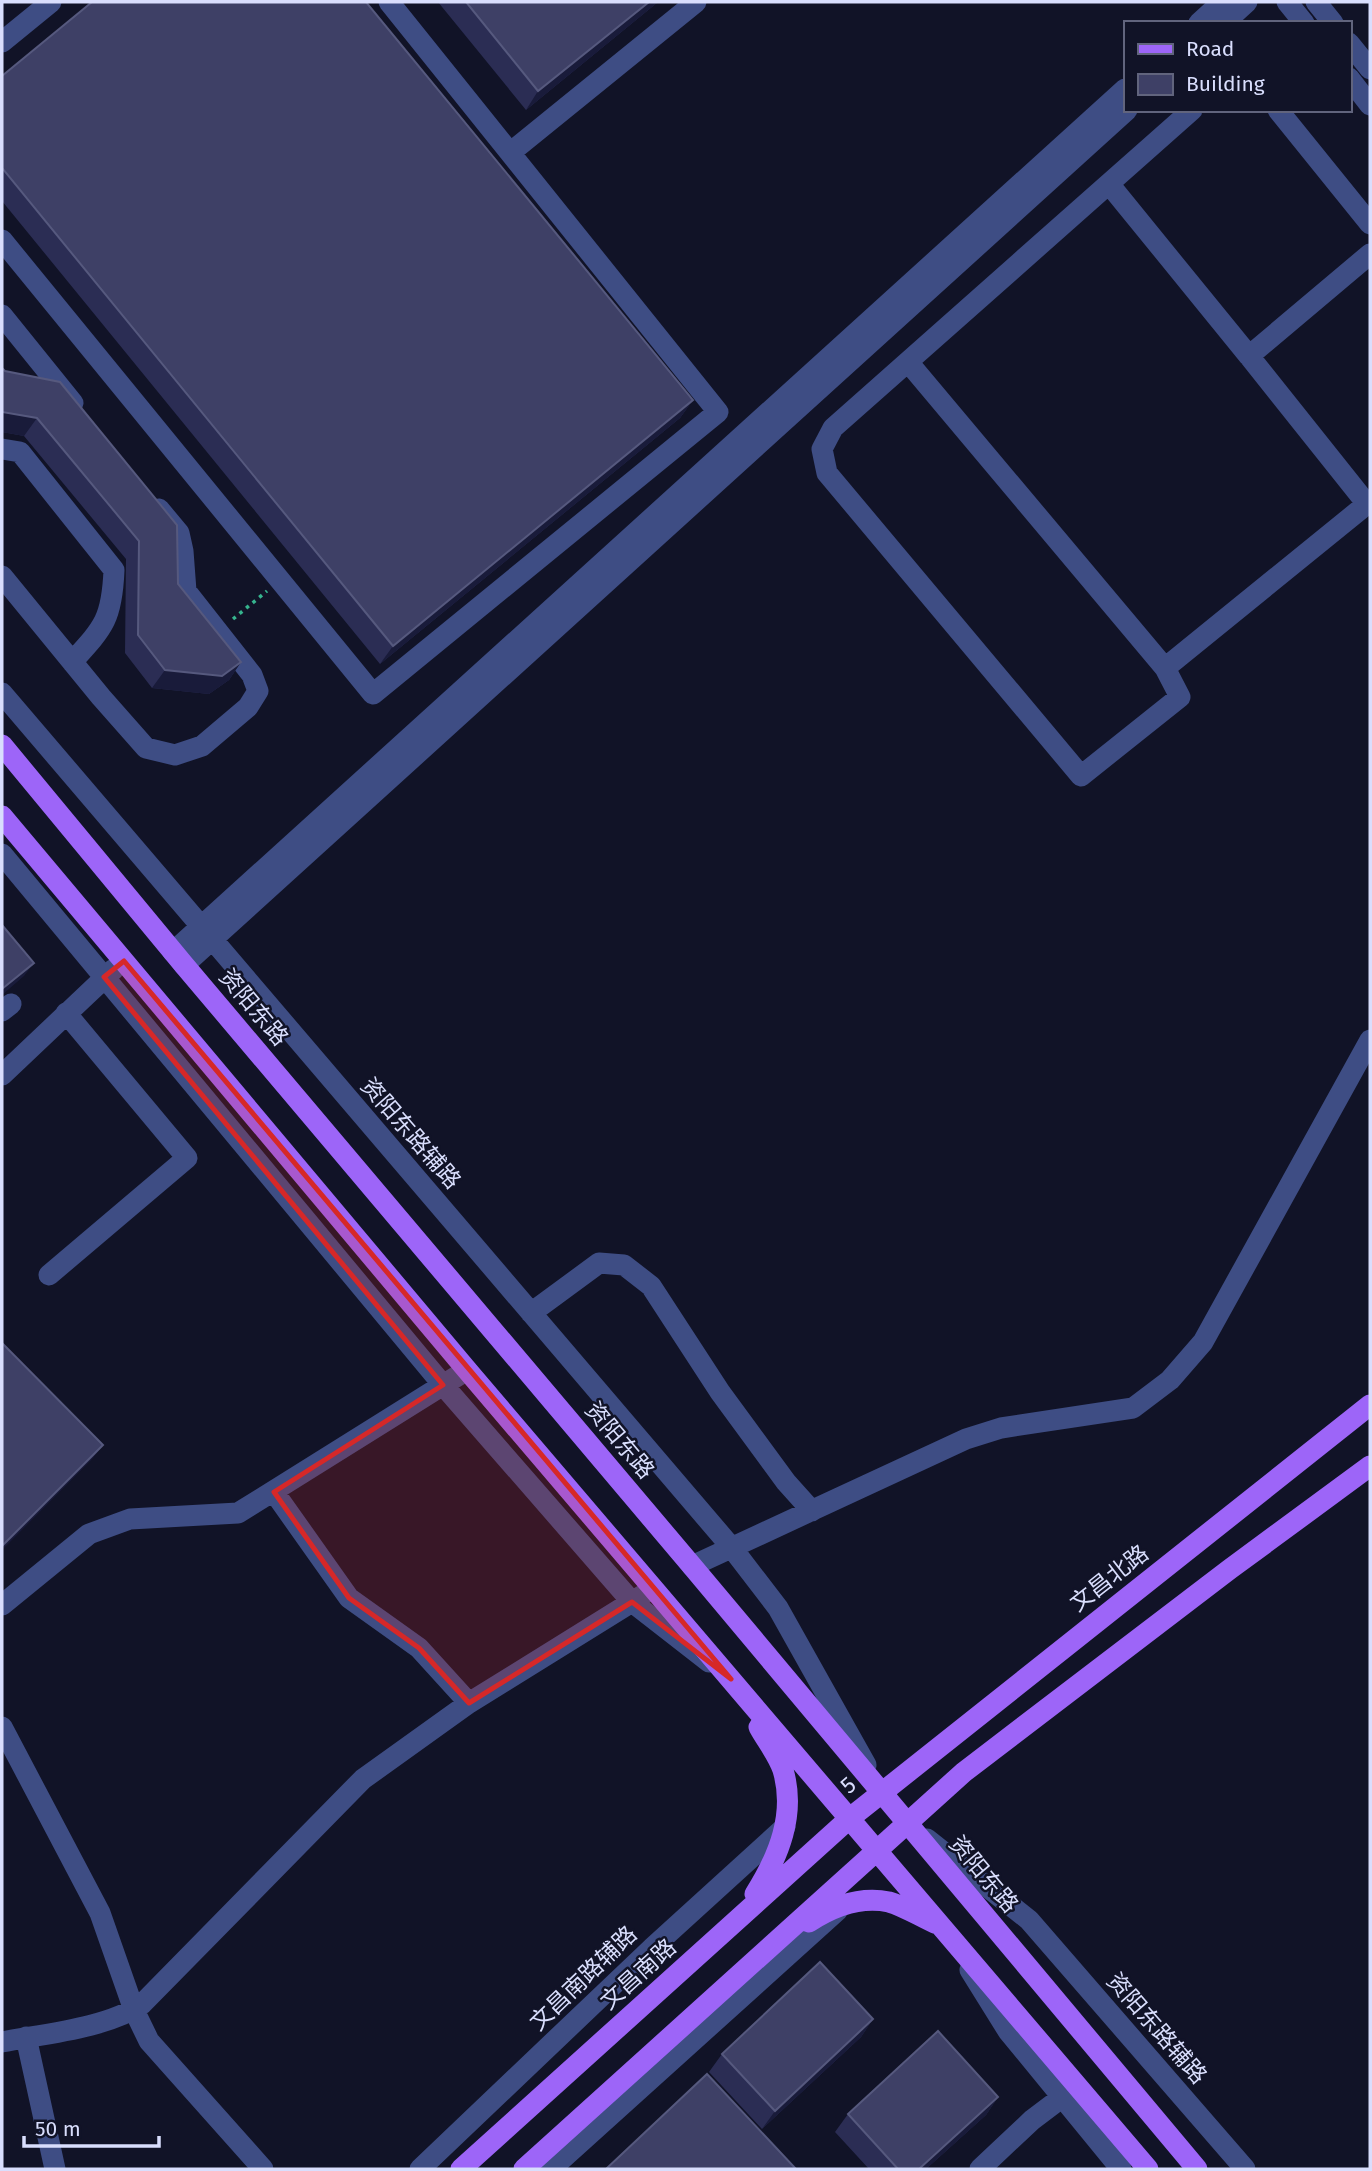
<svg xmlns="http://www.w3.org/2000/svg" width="1372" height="2171" font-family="'Fira Sans','Noto Sans SC',sans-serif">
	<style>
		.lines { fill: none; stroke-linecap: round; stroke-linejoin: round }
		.path { stroke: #36b48e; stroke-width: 3.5; stroke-dasharray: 3.5 5; stroke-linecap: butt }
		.minor { stroke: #3e4d84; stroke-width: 21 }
		.major { stroke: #9d65f8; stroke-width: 21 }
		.wall { fill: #2b2d54 }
		.shaded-wall { fill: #191b3a }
		.building { fill: #3e4066; stroke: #56597e; stroke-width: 2 }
		.marked { fill: #d62828; fill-opacity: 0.2; stroke: #d62828; stroke-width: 5; stroke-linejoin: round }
		.labels { text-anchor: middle; stroke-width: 5; stroke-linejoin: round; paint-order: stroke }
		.street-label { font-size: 23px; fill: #d9defd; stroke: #111327 }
	</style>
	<rect width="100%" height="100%" fill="#111327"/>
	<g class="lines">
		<path class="path" d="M233,619L267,591"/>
		<path class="minor" d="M1287,2L1304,23
			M1316,2L1333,23
			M1199,23L1222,2
			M1224,23L1247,2
			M2,42L51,2
			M1349,43L1370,69
			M1349,78L1370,105
			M1278,110L1370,224
			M511,152L696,2
			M1109,184L1249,356
			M2,240L373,694L718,412L389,2
			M1370,254L1249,356L1367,504L1370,500
			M2,315L73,403
			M908,362L1165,668L1180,697L1081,776L827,473L822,449L833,428L1192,110
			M2,449L20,452L114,570C112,619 104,627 72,662
			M2,576L101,697L146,748L175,755L202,746L248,707L258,691L252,675L186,591L183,551L179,533L159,509
			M1165,668L1367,504
			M2,693L732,1548L778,1608L866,1765
			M2,854L443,1385L632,1602L709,1662
			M173,952L1125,89
			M184,965L1127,110
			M2,1011L11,1004
			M2,1075L114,969
			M49,1275L187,1158L66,1013
			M531,1313L599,1263L624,1265L651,1286L720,1392L786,1482L812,1511
			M274,1492L349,1598L419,1648L469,1703
			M692,1566L966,1439L1001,1428L1133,1408L1170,1380L1203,1342L1370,1040
			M2,1605L89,1534L130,1519L238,1513L467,1370
			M2,1727L100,1913L134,2010L149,2041L263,2169
			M927,1839L1029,1920L1245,2169
			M970,1970L1008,2031L1121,2169
			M26,2037L55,2169
			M2,2042C43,2034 108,2028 142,2004L363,1779L469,1703L643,1595
			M420,2169L652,1948L785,1827
			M551,2169L838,1910
			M980,2169L1032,2120L1073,2089"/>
		<path class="major" d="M2,745L184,965L692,1566L1197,2169
			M2,816L467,1370L1148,2169
			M755,1894C779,1856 796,1814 783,1770C778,1755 766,1740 759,1727
			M809,1922C832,1907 860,1896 889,1902C904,1906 921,1917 935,1923
			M461,2169L850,1818L1370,1405
			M524,2169L964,1772L1230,1569L1370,1466"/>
	</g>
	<path class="wall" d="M438,2H658L526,110Z
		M2,76L693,400L680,418L380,664L2,201Z
		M2,368L241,662L229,680L209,694L152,688L125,653L126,559L24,436L2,432Z
		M873,2019L861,2037L762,2129L709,2072L722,2054Z
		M998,2097L986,2115L926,2169H869L835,2132L848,2114Z"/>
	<path class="shaded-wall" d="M649,2H658L526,110L538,91Z
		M693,400L680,418L380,664L393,646Z
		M2,412L37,418L24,436L2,432Z
		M241,662L229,680L209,694L152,688L165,670Z
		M34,963L24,976L2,995V989Z
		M103,1445L93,1458L2,1550V1546Z
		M873,2019L861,2037L762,2129L775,2111Z
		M998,2097L986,2115L926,2169H919Z"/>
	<path class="building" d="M92,2H366L693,400L393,646L2,168V76Z
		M466,2H649L538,91Z
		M2,368L5,371L60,382L177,525L178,584L241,662L222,676L165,670L138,635L139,541L37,418L2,412Z
		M2,925L34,963L2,989Z
		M2,1343L103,1445L2,1546Z
		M820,1962L873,2019L775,2111L722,2054Z
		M938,2031L998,2097L919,2169H898L848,2114Z
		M707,2074L796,2169H606Z"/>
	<path class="marked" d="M124,961L731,1679L632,1602L469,1703L419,1648L349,1598L274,1492L443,1385L104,977Z"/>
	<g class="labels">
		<g class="street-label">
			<text transform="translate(254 1007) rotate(50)" y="8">资阳东路</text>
			<text transform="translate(411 1133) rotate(49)" y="8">资阳东路辅路</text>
			<text transform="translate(620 1440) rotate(50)" y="8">资阳东路</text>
			<text transform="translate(1109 1578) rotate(-38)" y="8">文昌北路</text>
			<text transform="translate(848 1785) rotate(-40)" y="8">5</text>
			<text transform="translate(984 1874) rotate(50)" y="8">资阳东路</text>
			<text transform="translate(638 1974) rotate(-42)" y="8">文昌南路</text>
			<text transform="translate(583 1978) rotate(-44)" y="8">文昌南路辅路</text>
			<text transform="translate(1157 2028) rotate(49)" y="8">资阳东路辅路</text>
		</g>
	</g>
	<rect width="1372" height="2171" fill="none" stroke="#d9defd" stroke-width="7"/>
	<rect x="1124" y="21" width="228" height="91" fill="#111327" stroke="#61647d" stroke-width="2"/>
	<rect x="1138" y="44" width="35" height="10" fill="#9d65f8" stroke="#61647d" stroke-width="2"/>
	<text x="1186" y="56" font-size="21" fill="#d9defd">Road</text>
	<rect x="1138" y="74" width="35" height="21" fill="#3e4066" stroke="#61647d" stroke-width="2"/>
	<text x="1186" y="91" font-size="21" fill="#d9defd">Building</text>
	<path d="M24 2136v10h135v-10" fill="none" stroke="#d9defd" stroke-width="3.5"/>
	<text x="35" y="2136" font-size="21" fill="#d9defd" stroke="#111327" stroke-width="5" paint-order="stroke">50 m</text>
</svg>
